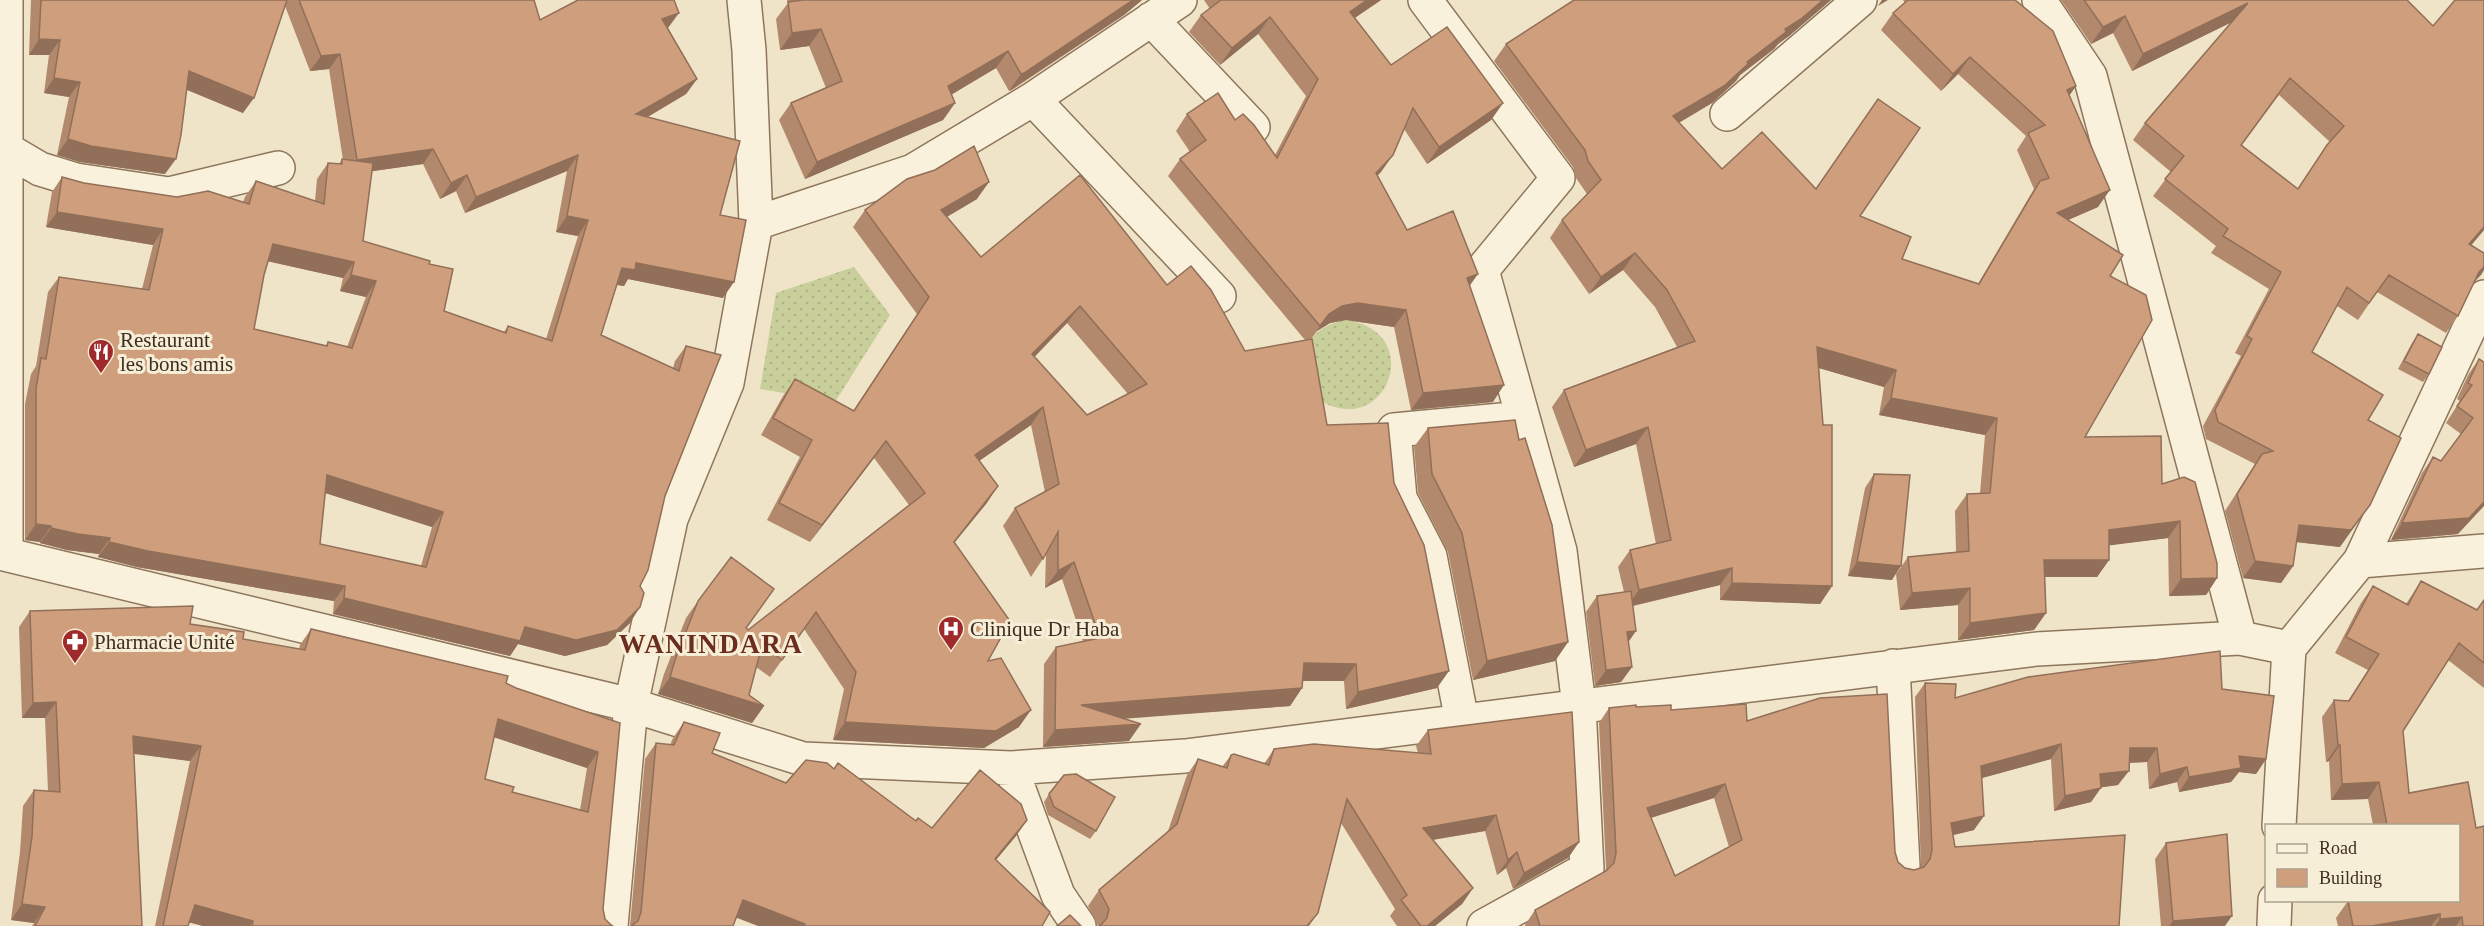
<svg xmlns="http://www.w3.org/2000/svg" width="2484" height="926" font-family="'Times New Roman',serif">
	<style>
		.grass { fill: url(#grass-dots) }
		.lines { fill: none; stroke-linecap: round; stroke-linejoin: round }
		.minor-casing { stroke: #8d765c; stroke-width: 36 }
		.minor { stroke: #faf1dc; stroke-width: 33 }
		.wall { fill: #b2896c; fill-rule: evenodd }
		.shaded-wall { fill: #916f58 }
		.building { fill: #cf9f7d; stroke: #916f58; stroke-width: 1.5; fill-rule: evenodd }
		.labels { text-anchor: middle; stroke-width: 6; stroke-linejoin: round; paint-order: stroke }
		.poi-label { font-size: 21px; fill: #3d2e20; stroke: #f7eed8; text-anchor: start }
		.district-label { font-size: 27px; font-weight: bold; letter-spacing: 1.5px; fill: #6b2e1e; stroke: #f7eed8 }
	</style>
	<defs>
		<pattern id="grass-dots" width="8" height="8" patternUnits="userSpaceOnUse" patternTransform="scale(1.5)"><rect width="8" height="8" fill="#c9cf9b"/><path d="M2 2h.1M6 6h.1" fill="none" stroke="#aeb285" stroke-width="1.8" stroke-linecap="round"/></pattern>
	</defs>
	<rect width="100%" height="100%" fill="#f0e4c8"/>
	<path class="grass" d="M854,267L890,315L835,402L760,389L776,293Z
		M1346,320C1429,332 1385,444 1316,398L1308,343C1319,329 1328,323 1346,320Z"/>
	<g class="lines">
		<defs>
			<path id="minor" d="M6,0V554
				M1425,0L1558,178L1482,270L1560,551L1579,706L1587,869L1484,926
				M2039,0L2090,76L2240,638
				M1151,19L1253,127
				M1033,99L1219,296
				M1727,114L1860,0
				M6,149L40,169L76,180L169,194L278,168
				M756,223L913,171L1033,99L1180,0
				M0,553L631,705L803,759L1011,768L1185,756L2037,649L2240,638L2289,648
				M2360,561L2484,551
				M1893,666L1903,866
				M1462,721L1430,556L1400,498L1394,430L1523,418
				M1011,768L1058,895L1079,926
				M2279,826L2289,648L2360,561L2484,297
				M611,926L631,705L671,519L727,383L756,223L749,50L744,0
				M2274,926L2275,900"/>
		</defs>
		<use href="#minor" class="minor-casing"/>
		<use href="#minor" class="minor"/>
	</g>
	<path class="wall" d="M31,0H534L540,20L668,28L697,79L686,94L647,117L720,215L723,298L628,279L624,286L617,285L601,335L673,368L675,361L686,346L665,496L630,623L607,645L565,656L518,644L510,656L333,614L334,601L137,567L98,557L99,554L67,550L40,543V542L25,540V404L31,374L36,366L48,292L59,277L142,289L153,245L46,227L52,192L62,177L84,183L177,197L243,202L245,197L256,181L315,201L317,179L328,163L339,164L342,159L343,160L329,69L310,71L285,6L243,113L187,90L165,174L80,162L57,155L69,97L44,93L49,55H29ZM423,164L440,199L456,191L465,213L567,171L556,232L578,236L546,339L508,326L504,332L444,311L429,264L363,241L372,171ZM268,261L343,278L340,291L366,297L347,347L328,342L326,346L254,329L264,275ZM325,493L432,527L421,566L320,544Z
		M787,0H1142L1124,15L1012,90L1009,91L996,68L951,94L955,103L943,120L805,179L779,120L791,103L826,88L809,46L780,50L776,19L788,3Z
		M1204,0H1381L1355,18L1391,65L1503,103L1491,120L1427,164L1404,129L1393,155L1377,176L1407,230L1470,286L1493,402L1411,410L1394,327L1346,320L1330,323L1317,331L1311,339L1327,425L1394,483L1437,688L1346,709L1344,681H1303L1302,688L1290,706L1124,718L1129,741L1043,747L1044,664L1056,647L1083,641L1062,579L1045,588L1046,554L1031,577L1003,526L1015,508L1045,492L1031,425L979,461L998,486L986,504L954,543L988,661L1019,727L984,748L833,740L844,689L804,629L770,677L756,667L749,695L764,706L752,723L658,694L664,674L686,618L698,601L774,589L746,628L748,630L909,505L874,458L810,542L767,520L800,457L761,435L783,396L795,379L853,411L917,314L853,227L865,210L977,199L947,217L981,257L1167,285L1245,351L1305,340L1168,176L1180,159L1190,152L1176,131L1187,114L1235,120L1275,155L1306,96L1258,34L1220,65L1189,32L1201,15L1210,9ZM1067,323L1128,394L1087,415L1034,357Z
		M1574,0H1831L1789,36L1778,44L1774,49L1740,75L1736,81L1712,103L1679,123L1722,169L1816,189L1860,216L1902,259L1978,284L2028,199L2034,189L2017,150L2026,136L1958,74L1941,91L1881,30L1893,13L1905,3L1903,0H2015L2076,86L2069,96L2098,207L2068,220L2110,276L2085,437L2162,484L2217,578L2206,595L2169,596L2168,538L2109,545V560L2097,577H2045L2046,613L2034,630L1958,640V605L1900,610L1896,574L1908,557L1956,552L1955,511L1967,494L1980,493L1985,435L1879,415L1884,387L1819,368L1832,586L1820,604L1720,600V585L1633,606L1628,642L1632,667L1621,682L1595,686L1586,612L1597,596L1624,592L1618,567L1630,550L1656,544L1636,444L1574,467L1552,407L1564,390L1677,347L1655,307L1623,270L1589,294L1550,238L1562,220L1587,194L1576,178L1573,167L1494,61L1506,44Z
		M2061,0H2407L2484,230L2471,245L2484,253V270L2475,281L2458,316L2446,333L2377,292L2358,320L2337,306L2312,352L2368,420L2340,547L2296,542L2293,566L2281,583L2243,578L2225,511L2255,464L2206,439L2203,426L2241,356L2235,353L2269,289L2211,253L2216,246L2153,196L2171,172L2133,140L2145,123L2232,22L2132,71L2113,33L2091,44ZM2279,95L2330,142L2297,189L2242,145Z
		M2418,334L2429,374L2423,382L2398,369L2412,343Z
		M2479,359L2484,362L2458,534L2391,540L2422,473L2433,457L2441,461L2461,434L2446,423L2460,401L2457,399L2468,375Z
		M1428,428L1519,440L1568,642L1555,661L1473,680L1448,552L1418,493L1414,447Z
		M1874,474L1892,580L1848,576L1865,488Z
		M2421,581L2477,610L2484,600V688L2448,660L2403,731L2409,793L2468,782L2476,828L2484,826V926H2338L2336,918L2348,901L2458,900V825H2373L2368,799L2331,800L2329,761L2326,762L2322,717L2334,700L2348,701L2368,670L2335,653L2361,603L2373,586L2406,604Z
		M30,611L190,624L243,639L299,649L300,645L311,629L506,683L516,688L620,723L603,909L605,919L611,925L613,926H203L189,922L188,926H155L190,761L134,754L142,926H32L34,923L11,920L20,852L23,806L34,790L48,791L45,718H22L19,627ZM494,737L587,768L580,810L512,792L485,779Z
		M1925,683L1955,698L2222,689L2266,759L2256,774L2239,772L2231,782L2179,792L2177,782L2149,789L2147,762L2129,763L2118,785L2101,787L2091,802L2054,811L2051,759L1982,778L1974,830L1953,835L1955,847L2119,926H1525V925L1535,910L1605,872L1606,868L1599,723L1609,708L1636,707L1671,710L1747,721L1895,852L1898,862L1905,868L1914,870L1921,868L1915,697ZM1714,798L1729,847L1675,876L1651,818Z
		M684,722L712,753L786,783L834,768L838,763L916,821L932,828L1027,820L1016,836L996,860L736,918L733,926H630L645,759L656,743L670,745L673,738Z
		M1428,730L1579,842L1568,858L1513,889L1506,868L1497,875L1485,831L1433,840L1473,888L1462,904L1435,926H1397L1390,916L1395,909L1341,823L1318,913L1309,926H1098L1088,906L1099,890L1168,831L1187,775L1198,759L1222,767L1231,755L1264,764L1274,749L1418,753L1416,746Z
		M1049,794L1096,831L1090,839L1048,815L1044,802Z
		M2166,843L2225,926H2161L2155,859Z"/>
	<path class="shaded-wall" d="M1133,0H1142L1124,15L1009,91L1021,74Z
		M1367,0H1381L1338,29L1350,12Z
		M1823,0H1831L1789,36L1778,44L1774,49L1740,75L1736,81L1712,103L1661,133L1673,116L1747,62L1785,29Z
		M1882,0H1888L1878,6Z
		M2248,3L2236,20L2132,71L2143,54Z
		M679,13L668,28L662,19Z
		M2125,16L2113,33L2091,44L2103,27Z
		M1270,17L1258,34L1220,65L1232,48Z
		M821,29L809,46L780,50L792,33Z
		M39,39L60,40L49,55H29Z
		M1008,51L996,68L936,104L948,86Z
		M340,54L329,69L310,71L321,56Z
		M1970,57L1958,74L1941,91L1953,74Z
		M189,71L254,98L243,113L178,86Z
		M54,78L80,82L69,97L44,93Z
		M697,79L686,94L626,130L636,114Z
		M2076,86L2064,103L2067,90Z
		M955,103L943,120L805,179L817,162Z
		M1503,103L1491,120L1427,164L1439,147Z
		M68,139L176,159L165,174L80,162L57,155Z
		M433,149L423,164L346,175L357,160Z
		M578,155L567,171L465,213L476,197Z
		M1393,155L1381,172L1364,190L1376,173Z
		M467,175L456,191L440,199L451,183Z
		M989,182L977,199L929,227L941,210Z
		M2110,190L2098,207L2045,230L2057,213Z
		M57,212L163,229L153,245L46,227Z
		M567,216L588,220L578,236L556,232Z
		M2484,227V230L2458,261L2469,244Z
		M273,244L354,262L343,278L262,260Z
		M1635,253L1623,270L1589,294L1601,277Z
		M636,263L734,282L723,298L628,279L624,286L611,284L622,268Z
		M2484,267V270L2481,275L2467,289L2479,272Z
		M1478,274L1466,291L1467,278Z
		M351,275L376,281L366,297L340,291Z
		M1358,303L1406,310L1394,327L1346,320L1330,323L1317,331L1308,343L1329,314L1342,306Z
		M1080,306L1067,323L1020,372L1032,354Z
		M1817,347L1896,370L1884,387L1805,364Z
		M1504,385L1493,402L1411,410L1423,393Z
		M1891,398L1997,418L1985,435L1879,415Z
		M1043,407L1031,425L963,472L975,455Z
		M1648,427L1636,444L1574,467L1586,450Z
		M886,441L874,458L810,542L822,525Z
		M327,475L443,512L432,527L316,490Z
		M998,486L986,504L941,559L954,542Z
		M2484,502V506L2458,534L2391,540L2402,523Z
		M2370,505L2340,547L2287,541L2299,525Z
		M2180,521L2168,538L2097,547L2109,530Z
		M36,524L51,526L40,542L25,540Z
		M51,528L110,538L99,554L67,550L40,543Z
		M109,542L345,586L334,601L137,567L98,557Z
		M2044,560H2109L2097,577H2032Z
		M2255,561L2293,566L2281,583L2243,578Z
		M1074,562L1062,579L1045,588L1058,571Z
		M1857,562L1901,566L1892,580L1848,576Z
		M1732,568L1720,585L1627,607L1639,590Z
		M2217,578L2206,595L2169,596L2181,579Z
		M1732,583L1832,586L1820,604L1720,600Z
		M1970,588L1958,605L1900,610L1912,593Z
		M344,598L525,627L640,607L630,623L607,645L565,656L518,644L510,656L333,614Z
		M2046,613L2034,630L1958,640L1970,623Z
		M1636,631L1625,647L1627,632Z
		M1568,642L1555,661L1473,680L1487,661Z
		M1304,663L1356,664L1344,681H1292Z
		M1632,667L1621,682L1595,686L1606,670Z
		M1449,671L1437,688L1346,709L1358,692Z
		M670,677L764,706L752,723L658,694Z
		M1302,688L1290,706L1069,723L1081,705Z
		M56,702L45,718H22L33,703Z
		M1031,710L1019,727L984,748L833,740L845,722Z
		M498,719L598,752L587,768L487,735Z
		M1141,724L1129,741L1043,747L1055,730Z
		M133,736L201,746L190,761L122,752Z
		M2061,744L2051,759L1971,781L1981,766Z
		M2338,745H2340L2329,761L2326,762Z
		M2130,748H2157L2147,762L2120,763Z
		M2239,756L2266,759L2256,774L2239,772L2231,782L2179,792L2189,777Z
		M2187,767L2177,782L2149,789L2160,774Z
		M2129,771L2118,785L2090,789L2100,774Z
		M2379,782L2368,799L2331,800L2342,784Z
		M1725,784L1714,798L1637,822L1647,808Z
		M2101,788L2091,802L2054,811L2065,796Z
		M1496,815L1485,831L1412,843L1423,828Z
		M1984,816L1974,830L1941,838L1951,823Z
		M1027,820L1016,836L984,874L995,859Z
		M1579,842L1568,858L1513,889L1524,873Z
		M1517,852L1506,868L1497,875L1508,860Z
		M1473,888L1462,904L1435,926H1427Z
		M743,900L805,924L803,926H758L732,916Z
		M22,904L45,907L34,923L11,920Z
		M195,905L253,921L250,926H203L184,921Z
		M2440,914L2431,926H2372Z
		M2232,916L2225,926H2169L2173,921Z
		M2462,917L2456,926H2435L2440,919Z"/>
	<path class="building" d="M41,0H287L254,98L189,71L181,135L176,159L91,146L68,139L80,82L54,78L60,40L39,39Z
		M299,0H534L540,20L578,0H674L679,13L662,19L697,79L636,114L740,141L720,215L746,220L734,282L636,263L635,270L622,268L601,335L679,371L686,346L721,355L665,496L648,570L640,586L644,593L640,607L617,630L576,640L525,627L520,641L344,598L345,586L148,551L109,542L110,538L78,534L51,528V526L36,524V389L41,358L46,359L59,277L149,290L163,229L57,212L62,177L84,183L177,197L208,191L249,204L256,181L324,204L328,163L342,164V159L373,163L363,241L430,261L429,264L453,269L444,311L506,333L508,326L552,341L588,220L567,216L578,155L476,197L467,175L451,183L433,149L357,160L340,54L321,56ZM273,244L354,262L351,275L376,281L352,348L328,342L327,346L254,329L264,275ZM327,475L443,512L426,567L320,544Z
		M803,0H1133L1024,73L1021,74L1008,51L948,86L955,103L817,162L791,103L842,81L821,29L792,33L788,2Z
		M1221,0H1367L1350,12L1391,65L1447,27L1503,103L1439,147L1413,108L1393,155L1376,173L1407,230L1453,211L1478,274L1467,278L1504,385L1423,393L1406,310L1358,303L1342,306L1329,314L1320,326L1180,159L1206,140L1187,114L1218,93L1235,120L1243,114L1254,125L1277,158L1318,79L1270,17L1232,48L1201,15Z
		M1574,0H1823L1801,19L1785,29L1786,32L1747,62L1748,64L1724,86L1673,116L1722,169L1762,132L1816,189L1878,99L1920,128L1860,216L1911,237L1902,259L1979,284L2040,181L2049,178L2028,133L2045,125L1970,57L1953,74L1893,13L1908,0H2015L2053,31L2076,86L2067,90L2110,190L2057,213L2123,255L2110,276L2146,295L2152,320L2085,437L2161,436L2162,484L2184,477L2195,482L2217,563V578L2181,579L2180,521L2109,530V560H2044L2046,613L1970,623V588L1912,593L1908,557L1969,551L1967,494L1990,493L1997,418L1891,398L1896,370L1817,347L1823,425H1832V586L1732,583V568L1639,590L1630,550L1671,540L1648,427L1586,450L1564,390L1695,341L1667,290L1635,253L1601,277L1562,220L1601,180L1588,161L1585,150L1506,44Z
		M2084,0H2407L2433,26L2455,0H2484V227L2469,244L2484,253V267L2479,272L2458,316L2389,275L2369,303L2347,287L2312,352L2383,395L2368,420L2401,438L2370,505L2351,530L2299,525L2293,566L2255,561L2237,494L2262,454L2273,451L2218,422L2215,410L2252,339L2247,336L2281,272L2223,236L2228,229L2165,179L2184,156L2145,123L2248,3L2143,54L2125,16L2103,27ZM2290,78L2344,126L2327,145L2298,189L2241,145Z
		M974,146L989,182L941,210L981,257L1080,175L1167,285L1191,266L1211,290L1245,351L1312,339L1327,425L1388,423L1394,483L1424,545L1449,671L1358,692L1356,664L1304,663L1302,688L1081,705L1141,724L1055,730L1056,647L1100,638L1074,562L1058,571V532L1043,559L1015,508L1059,484L1043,407L975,455L998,486L954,542L1010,621L988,661L1001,658L1031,710L996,731L845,722L856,672L816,612L782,660L762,645L749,695L764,706L670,677L676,657L698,601L731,557L774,589L746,628L748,630L925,493L886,441L822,525L779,503L812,440L773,418L795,379L854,411L929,297L865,210L907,179L935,170ZM1080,306L1147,384L1087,415L1032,354Z
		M2418,334L2442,347L2429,374L2404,361Z
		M2479,359L2484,362V502L2469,518L2402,523L2433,457L2441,461L2473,418L2457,406L2472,385L2468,383Z
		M1515,420L1519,440L1525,438L1552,525L1568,642L1487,661L1462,533L1432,474L1428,428Z
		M1874,474L1910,475L1901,566L1857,562Z
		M2421,581L2477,610L2484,600V663L2459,643L2403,731L2409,793L2468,782L2476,828L2484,826V926H2463L2462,917L2440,919V914L2372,926H2353L2348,901L2458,900V825H2387L2379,782L2342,784L2340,745H2338L2334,700L2349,701L2379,654L2346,637L2373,586L2408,605Z
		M1631,591L1636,631L1627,632L1632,667L1606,670L1597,596Z
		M193,606L190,624L244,632L243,639L305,650L311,629L508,676L506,683L516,688L620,723L603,909L605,919L611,925L613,926H252L253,921L195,905L188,926H163L201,746L133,736L142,926H35L45,907L22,904L32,837L34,790L60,792L56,702L33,703L30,611ZM498,719L598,752L588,812L512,792L514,787L485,779Z
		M2220,651L2222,689L2274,696L2266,759L2239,756L2241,768L2189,777L2187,767L2160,774L2157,748H2130L2129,771L2100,774L2101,788L2065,796L2061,744L1981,766L1984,816L1951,823L1955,847L2125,835L2119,926H1540L1535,910L1606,871L1614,863L1616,853L1609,708L1636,705V707L1671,705V710L1746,704L1747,721L1820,698L1887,694L1895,852L1898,862L1905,868L1914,870L1924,867L1930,859L1932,850L1925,683L1956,684L1955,698L2028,677ZM1725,784L1742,840L1675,876L1647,808Z
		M1572,712L1579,842L1524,873L1517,852L1508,860L1496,815L1423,828L1473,888L1427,926H1421L1401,900L1407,895L1347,799L1318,913L1307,926H1099L1101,925L1107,918L1109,909L1099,890L1177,824L1198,759L1227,768L1231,755L1234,754L1269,765L1274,749L1314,744L1431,754L1428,730Z
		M684,722L720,733L712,753L786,783L806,760L827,763L834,769L838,763L916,821L918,818L932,828L980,770L1021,804L1027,820L995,859L1050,912L1042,926H803L805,924L743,900L733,926H631L638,921L641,912L656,743L674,745Z
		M1076,774L1115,797L1096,831L1054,807L1049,794L1064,775Z
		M2227,834L2232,916L2173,921L2166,843Z
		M1070,915L1081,926H1057Z"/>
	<defs>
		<symbol id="restaurant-pin" viewBox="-11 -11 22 30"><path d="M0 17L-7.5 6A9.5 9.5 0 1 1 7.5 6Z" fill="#9e2a2b" stroke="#f7eed8"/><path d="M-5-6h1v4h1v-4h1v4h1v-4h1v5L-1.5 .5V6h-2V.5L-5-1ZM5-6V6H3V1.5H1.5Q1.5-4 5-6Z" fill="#fff"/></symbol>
		<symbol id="hospital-pin" viewBox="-11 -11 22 30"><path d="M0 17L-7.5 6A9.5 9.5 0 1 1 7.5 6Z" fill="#9e2a2b" stroke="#f7eed8"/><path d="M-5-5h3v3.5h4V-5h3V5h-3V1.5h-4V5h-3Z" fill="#fff"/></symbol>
		<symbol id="pharmacy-pin" viewBox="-11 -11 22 30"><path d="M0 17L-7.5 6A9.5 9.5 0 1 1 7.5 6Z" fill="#9e2a2b" stroke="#f7eed8"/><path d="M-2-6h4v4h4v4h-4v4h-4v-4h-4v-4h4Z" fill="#fff"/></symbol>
	</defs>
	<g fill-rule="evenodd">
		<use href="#restaurant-pin" x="86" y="337" width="30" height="40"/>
		<use href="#hospital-pin" x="936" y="614" width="30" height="40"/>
		<use href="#pharmacy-pin" x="60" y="627" width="30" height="40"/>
	</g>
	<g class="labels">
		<g class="poi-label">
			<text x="120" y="347">Restaurant<tspan x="120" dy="24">les bons amis</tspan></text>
			<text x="970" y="636">Clinique Dr Haba</text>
			<text x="94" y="649">Pharmacie Unité</text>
		</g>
		<g class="district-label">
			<text x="711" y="653">WANINDARA</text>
		</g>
	</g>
	<rect x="2265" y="824" width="195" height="78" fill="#f7eed8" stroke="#ada18e" stroke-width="1.5"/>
	<rect x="2277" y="844" width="30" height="9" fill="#faf1dc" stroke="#ada18e" stroke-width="1.5"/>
	<text x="2319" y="854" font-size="18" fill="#3d2e20">Road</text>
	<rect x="2277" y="869" width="30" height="18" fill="#cf9f7d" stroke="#ada18e" stroke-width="1.5"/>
	<text x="2319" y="884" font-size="18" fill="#3d2e20">Building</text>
</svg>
